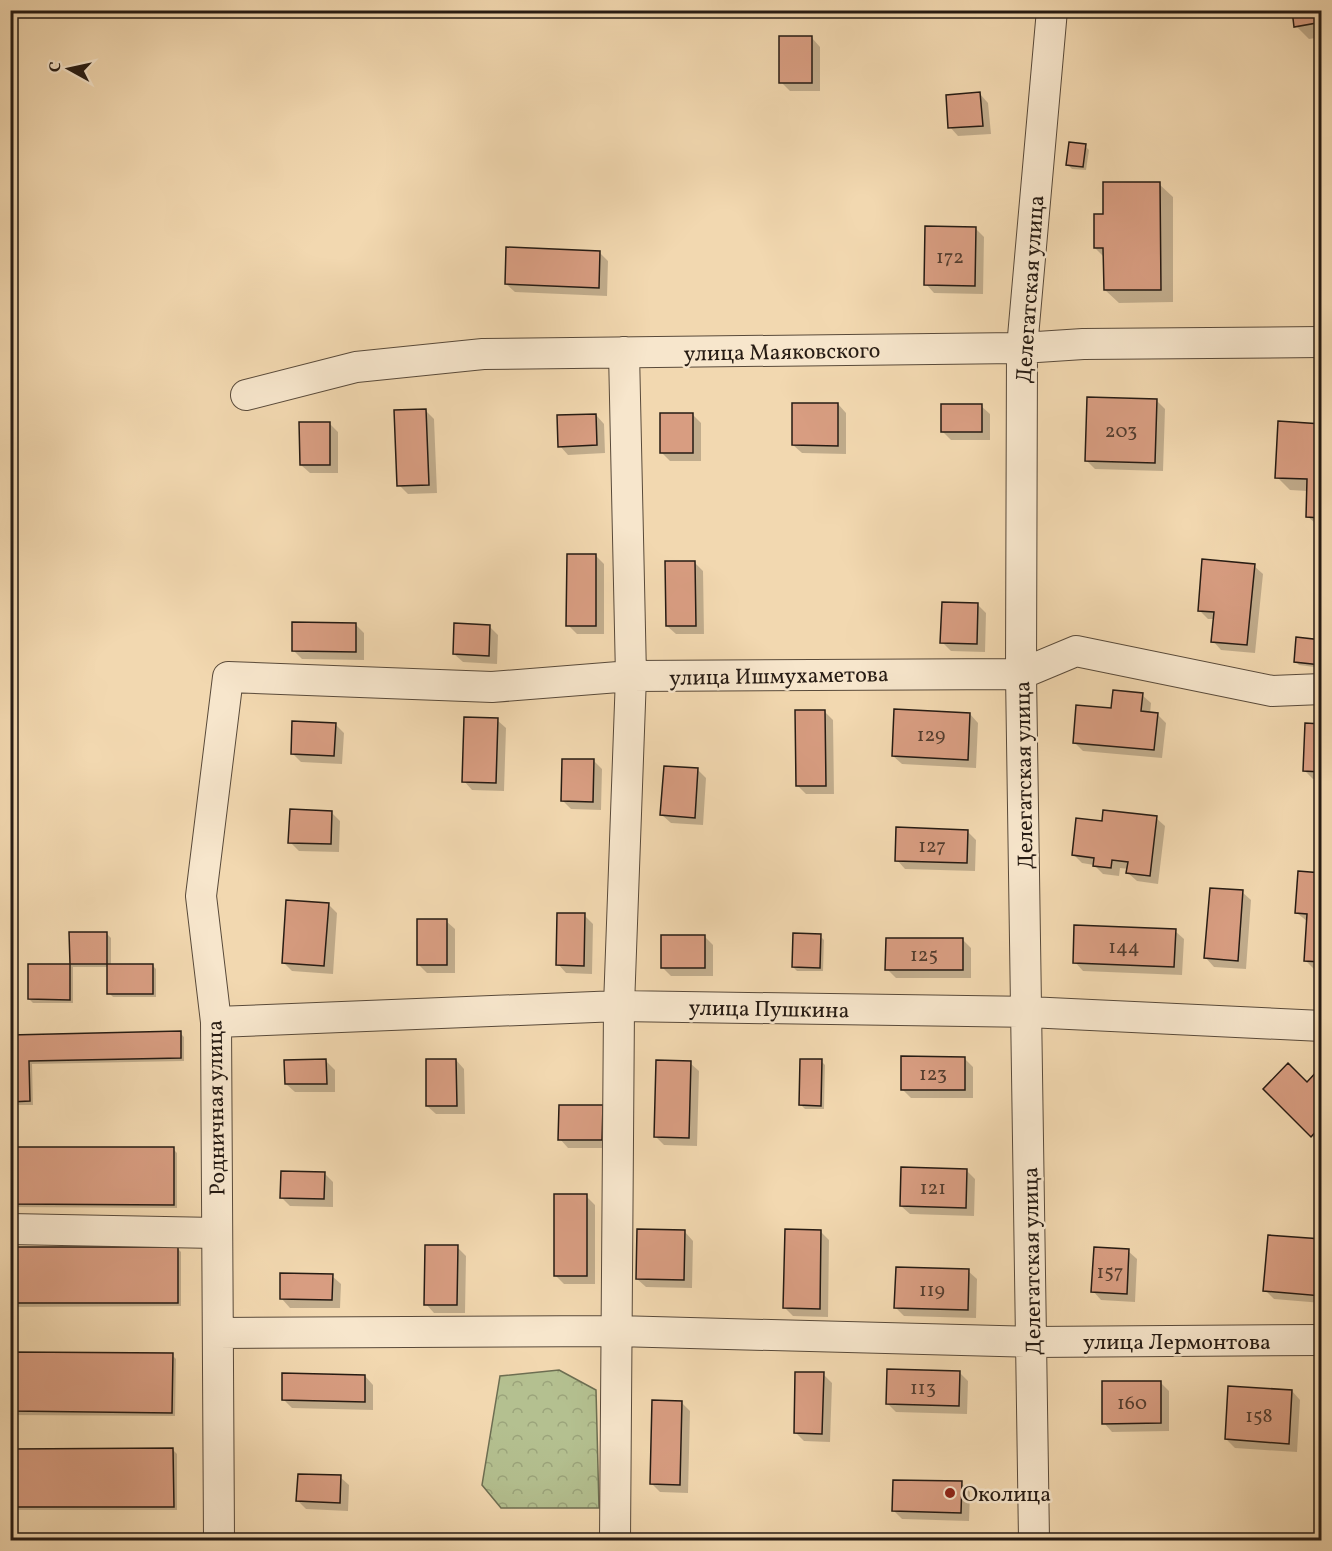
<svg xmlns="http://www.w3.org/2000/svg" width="1332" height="1551" font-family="Vollkorn,serif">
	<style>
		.forest { fill: url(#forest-crowns); stroke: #6d6e52; stroke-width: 1.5 }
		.shadow { fill: #0003 }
		.building { fill: #d89d81; stroke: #261b13; stroke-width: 1.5 }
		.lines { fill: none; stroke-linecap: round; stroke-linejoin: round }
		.minor-casing { stroke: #594a3a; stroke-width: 32 }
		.minor { stroke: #f7e6cc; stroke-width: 30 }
		.poi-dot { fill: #8f2418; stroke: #f7e6cc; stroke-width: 2 }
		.labels { text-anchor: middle; stroke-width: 5; stroke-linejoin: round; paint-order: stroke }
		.number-label { font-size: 20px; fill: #523c2e }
		.street-label { font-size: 22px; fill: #261b13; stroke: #f7e6cc }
		.poi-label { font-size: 22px; fill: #261b13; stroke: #f7e6cc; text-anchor: start }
	</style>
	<defs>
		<pattern id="forest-crowns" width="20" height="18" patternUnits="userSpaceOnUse" patternTransform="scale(1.5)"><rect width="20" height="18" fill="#b4c090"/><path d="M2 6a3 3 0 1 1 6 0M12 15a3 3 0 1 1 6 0" fill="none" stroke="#9ba47b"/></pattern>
	</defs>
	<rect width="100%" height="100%" fill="#f2d8b0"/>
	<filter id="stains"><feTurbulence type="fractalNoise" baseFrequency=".00333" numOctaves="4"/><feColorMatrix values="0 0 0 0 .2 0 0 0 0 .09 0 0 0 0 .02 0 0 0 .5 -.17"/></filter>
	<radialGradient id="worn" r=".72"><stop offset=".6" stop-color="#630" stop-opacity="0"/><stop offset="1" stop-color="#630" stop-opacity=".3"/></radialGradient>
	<path class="forest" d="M559,1370L596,1390L599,1508H501L482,1485L500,1376Z"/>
	<path class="shadow" d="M1322,10V37L1309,39L1296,26Z
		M812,38L820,47V91H790L781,82Z
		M980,94L988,103L991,134L958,136L950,127Z
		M1085,146L1089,150L1086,170L1072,169L1068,165Z
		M1159,184L1173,197V302L1119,303L1105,290V258L1095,248L1105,215Z
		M976,229L984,237L983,294L934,293L926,284Z
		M600,253L608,261L607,296L515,292L506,284Z
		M1157,401L1165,409L1163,471L1095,469L1086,460Z
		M838,404L846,413V454L802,453L793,445Z
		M981,406L990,414V440H951L943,432Z
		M426,411L434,419L437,493L408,494L399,485Z
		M596,415L604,424L605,453L568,455L560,446Z
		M693,415L701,423V461H670L662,453Z
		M329,423L338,432V473H310L301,465Z
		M1322,425V529L1307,516L1308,491L1290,490L1277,477Z
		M596,556L604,564V634H577L568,625Z
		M694,562L703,571L704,634H676L667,626Z
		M1254,566L1263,574L1255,653L1221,650L1213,641L1215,619H1208L1199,610Z
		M977,604L986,613L985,652L951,651L942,642Z
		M355,624L364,633V660L302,659L293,650Z
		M489,626L498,635L497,664L463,662L454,654Z
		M1322,642V668L1299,665L1295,661Z
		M1142,695L1151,703L1150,714H1157L1166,723L1162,758L1083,751L1074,742L1113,710Z
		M824,711L833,720L834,794H806L797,785Z
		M970,714L978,723L976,768L902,764L893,756Z
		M497,720L506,728L504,791L472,790L464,781Z
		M335,724L344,733L342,764L301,762L292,753Z
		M1322,725V779H1313L1304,770Z
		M594,761L602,769L601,810L571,809L563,801Z
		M697,769L706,778L703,825L671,823L662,815Z
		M331,812L340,821L339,852L299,851L290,842Z
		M1156,818L1165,826L1158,884L1137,881L1128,873L1129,869L1120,868L1119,876L1103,874L1094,865L1082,863L1073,854L1103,823Z
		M967,831L976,840L975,871L905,869L897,860Z
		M1322,875V970L1314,969L1305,960L1308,922L1297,913Z
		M1242,892L1251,900L1246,969L1214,967L1206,958Z
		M328,904L337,913L333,974L292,971L283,962Z
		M584,915L593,924L592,974L566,973L558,964Z
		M446,921L455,929V973H427L418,964Z
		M1175,931L1184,939L1182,975L1083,971L1075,962Z
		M71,934H107L111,938V965H152L156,969V997H113L109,993V967H73V1003H33L29,999L30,965H71Z
		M820,936L824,940L823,971H797L793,967Z
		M705,937L713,945V976H671L662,967Z
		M962,939L971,948V978H896L887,969Z
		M180,1033L184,1037V1061L32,1064L33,1105H10V1036Z
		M964,1058L973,1067V1098H911L902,1089Z
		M456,1060L464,1069L465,1114H436L427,1106Z
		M326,1061L335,1070V1092H295L286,1084Z
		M821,1061L825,1065L824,1109H805L801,1105Z
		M690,1063L699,1071L697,1146L664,1145L656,1137Z
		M1322,1068V1143L1320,1144L1265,1089L1307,1084Z
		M602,1107L611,1115L610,1148H568L560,1139Z
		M10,1148L173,1149L177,1153V1208L10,1207Z
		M966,1170L975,1179L974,1216L910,1214L901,1206Z
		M325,1174L333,1182V1207L290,1206L282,1198Z
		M586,1196L595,1205V1284H564L555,1275Z
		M820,1231L829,1240L828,1317L793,1316L785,1308Z
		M685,1232L693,1241L692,1288L646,1287L637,1279Z
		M1322,1241V1303L1274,1299L1265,1290Z
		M457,1247L466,1256L465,1313H434L426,1304Z
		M10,1248H177L181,1252V1306L10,1307Z
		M1128,1251L1137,1259L1135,1302L1101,1300L1093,1291Z
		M968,1271L977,1279L976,1318L904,1316L896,1308Z
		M332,1276L341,1284L340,1308H290L282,1299Z
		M10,1353L172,1355L176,1359L175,1416L10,1415Z
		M959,1372L968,1381L967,1414L896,1412L887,1403Z
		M823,1374L832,1383L830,1442L804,1441L795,1432Z
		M365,1376L373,1385V1410L292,1408L283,1399Z
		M1160,1382L1169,1391V1431L1112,1432L1104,1423Z
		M1292,1391L1300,1400L1297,1452L1235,1448L1226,1439Z
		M681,1402L690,1411L688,1493L660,1492L652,1484Z
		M10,1450H173L177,1454V1510H10Z
		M340,1477L349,1485L348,1511L306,1509L298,1501Z
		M961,1483L970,1492L969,1521L902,1519L894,1511Z"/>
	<path class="building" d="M1292,10H1322V22L1294,27Z
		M779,36H812V83H779Z
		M980,92L983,126L948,128L946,95Z
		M1069,142L1086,144L1083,167L1066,165Z
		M1103,182H1160L1161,290H1104L1103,248H1094V214H1103Z
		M925,226L976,227L975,286L924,285Z
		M506,247L600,251L599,288L505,284Z
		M1087,397L1157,399L1155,463L1085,461Z
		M792,403H838V446L792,445Z
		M941,404H982V432H941Z
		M426,409L429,485L397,486L394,410Z
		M660,413H693V453H660Z
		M596,414L597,445L558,447L557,415Z
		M1278,421L1322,424V518L1306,517L1307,479L1275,478Z
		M299,422H330V465H300Z
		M567,554H596V626H566Z
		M1202,559L1255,564L1247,645L1211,642L1214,612L1198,611Z
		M665,561H695L696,626H666Z
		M942,602L978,603L977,644L940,643Z
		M292,622L356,623V652L292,651Z
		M454,623L490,625L489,656L453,654Z
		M1296,637L1322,640L1321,665L1294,662Z
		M1113,690L1143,693L1141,711L1158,713L1154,750L1073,743L1076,705L1111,708Z
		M894,709L970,713L968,760L892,756Z
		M795,710H825L826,786H796Z
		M464,717L498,718L496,783L462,782Z
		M292,721L336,723L334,756L291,754Z
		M1305,723L1322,724V772L1303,771Z
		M562,759H594L593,802L561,801Z
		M664,766L698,768L695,818L660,815Z
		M290,809L332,811L331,844L288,843Z
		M1103,810L1157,816L1150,876L1126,873L1128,862L1112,860L1111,868L1093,866L1094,858L1072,855L1076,818L1102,821Z
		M896,827L968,830L967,863L895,861Z
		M1298,871L1322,873V962L1304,961L1307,914L1295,913Z
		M1210,888L1243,890L1238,961L1204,958Z
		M286,900L329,903L324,966L282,963Z
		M557,913H585L584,966L556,965Z
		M417,919H447V965H417Z
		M1074,925L1176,929L1174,967L1073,963Z
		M69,932H107V964H70Z
		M793,933L821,934L820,968L792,967Z
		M661,935H705V968H661Z
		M886,938H963V970H885Z
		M28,964H70V1000L28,999Z
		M107,964H153V994H107Z
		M181,1031V1058L29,1061L30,1101L10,1102V1035Z
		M901,1056L965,1057V1090H901Z
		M326,1059L327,1084H285L284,1060Z
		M426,1059H456L457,1106H426Z
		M800,1059H822L821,1106L799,1105Z
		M656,1060L691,1061L689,1138L654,1137Z
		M1288,1063L1307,1082L1322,1066V1135L1317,1130L1311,1137L1263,1089Z
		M559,1105H603L602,1140H558Z
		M10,1147H174V1205L10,1204Z
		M901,1167L967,1169L966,1208L900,1206Z
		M281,1171L325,1172L324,1199L280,1198Z
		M554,1194H587V1276H554Z
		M637,1229L685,1230L684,1280L636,1279Z
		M785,1229L821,1230L820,1309L783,1308Z
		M1268,1235L1322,1239V1296L1263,1291Z
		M425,1245H458L457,1305H424Z
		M10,1247H178V1303H10Z
		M1094,1247L1129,1249L1127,1294L1091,1292Z
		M896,1267L969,1269L968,1310L894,1308Z
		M280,1273L333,1274L332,1300L280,1299Z
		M10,1352L173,1353L172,1413L10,1411Z
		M887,1369L960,1371L959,1406L886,1404Z
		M795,1372H824L822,1434L794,1433Z
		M282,1373L365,1375V1402L282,1400Z
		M1102,1381H1161V1423L1102,1424Z
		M1228,1386L1292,1390L1289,1444L1225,1439Z
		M652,1400L682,1401L680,1485L650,1484Z
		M173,1448L174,1507H10V1449Z
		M298,1474L341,1475L340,1503L296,1501Z
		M893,1480L962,1481L961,1513L892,1511Z"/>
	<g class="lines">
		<defs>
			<path id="minor" d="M246,395L356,367L483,354L1022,348L1083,344L1322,342
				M216,1022L619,1006L1028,1012L1322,1026
				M10,1229L216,1233
				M218,1333L616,1331L1033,1342L1322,1340
				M219,1540L216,1022L201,896L228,677L492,687L631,676L1021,674L1076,651L1272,691L1322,689
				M615,1540L619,1006L631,676L624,352
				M1034,1540L1021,674L1022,348L1052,10"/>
		</defs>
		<use href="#minor" class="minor-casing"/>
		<use href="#minor" class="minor"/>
	</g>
	<circle class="poi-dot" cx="950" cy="1493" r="6"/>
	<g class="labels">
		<g class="number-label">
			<text x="950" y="263">172</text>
			<text x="1121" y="437">203</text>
			<text x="931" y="741">129</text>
			<text x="932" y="852">127</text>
			<text x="1124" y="953">144</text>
			<text x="924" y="961">125</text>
			<text x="933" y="1080">123</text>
			<text x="933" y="1194">121</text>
			<text x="1110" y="1278">157</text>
			<text x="932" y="1296">119</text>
			<text x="923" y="1394">113</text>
			<text x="1132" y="1409">160</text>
			<text x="1259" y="1422">158</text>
		</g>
		<g class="street-label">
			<text transform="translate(1029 289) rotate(-86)" y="8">Делегатская улица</text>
			<text transform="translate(782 351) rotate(-1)" y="8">улица Маяковского</text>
			<text transform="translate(779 675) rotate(-1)" y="8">улица Ишмухаметова</text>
			<text transform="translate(1023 775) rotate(-91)" y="8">Делегатская улица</text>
			<text transform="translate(769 1008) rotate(1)" y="8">улица Пушкина</text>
			<text transform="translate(215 1108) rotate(-91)" y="8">Родничная улица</text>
			<text transform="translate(1031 1261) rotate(-91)" y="8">Делегатская улица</text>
			<text x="1177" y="1349">улица Лермонтова</text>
		</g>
		<g class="poi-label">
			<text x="962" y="1501">Околица</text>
		</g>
	</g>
	<rect width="1332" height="1551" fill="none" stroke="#f2d8b0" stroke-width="36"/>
	<rect x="12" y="12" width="1308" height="1527" fill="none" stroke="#261b13" stroke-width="3"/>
	<rect x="18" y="18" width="1296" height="1515" fill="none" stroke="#261b13" stroke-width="1.5"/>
	<g transform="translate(69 69) rotate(278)" stroke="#f7e6cc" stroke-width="4.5" paint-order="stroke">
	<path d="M0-4.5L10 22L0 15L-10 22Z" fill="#261b13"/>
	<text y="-9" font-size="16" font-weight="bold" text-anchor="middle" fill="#261b13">С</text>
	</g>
	<rect width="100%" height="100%" filter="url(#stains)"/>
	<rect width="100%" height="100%" fill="url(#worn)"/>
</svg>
